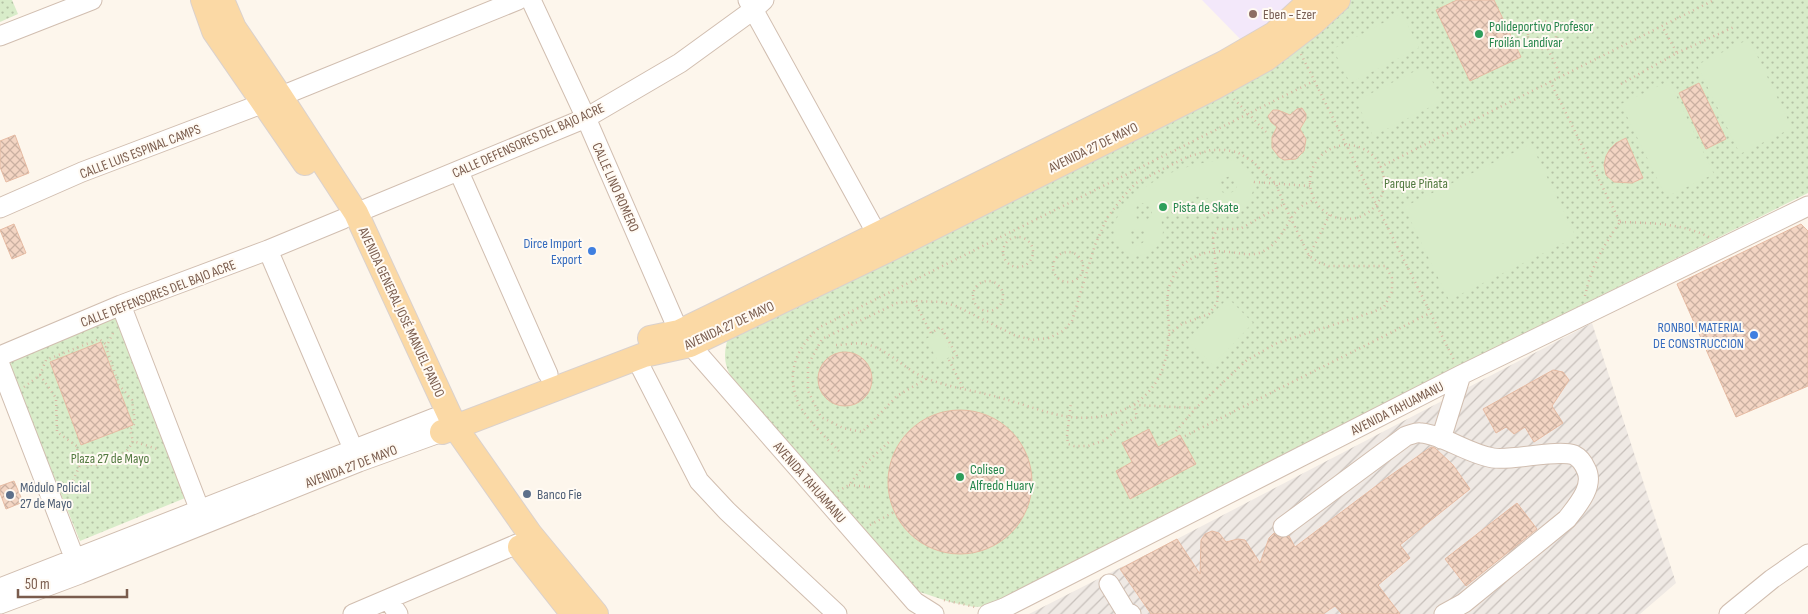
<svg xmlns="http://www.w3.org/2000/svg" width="1808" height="614" font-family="'Sofia Sans Condensed',sans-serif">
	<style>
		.industrial { fill: url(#industrial-furrows) }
		.education { fill: #f3e8fa }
		.park { fill: url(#park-dots) }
		.garden { fill: #d8ecc9; fill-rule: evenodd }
		.building { fill: url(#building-cross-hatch); stroke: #e6bba3 }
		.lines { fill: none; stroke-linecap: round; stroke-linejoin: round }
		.minor-casing { stroke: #d1beb0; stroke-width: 21 }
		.major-casing { stroke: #dad1cd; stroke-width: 26 }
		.path { stroke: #d9b8a5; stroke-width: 2.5; stroke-dasharray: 1 4; stroke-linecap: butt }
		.minor { stroke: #fff; stroke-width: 19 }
		.major { stroke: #fbd9a5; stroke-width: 24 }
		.path-bridge { stroke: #d9b8a5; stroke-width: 2.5; stroke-dasharray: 1 4; stroke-linecap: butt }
		.education-dot { fill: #8d6e63; stroke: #fffaf3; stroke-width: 2 }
		.leisure-dot { fill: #2e9e5b; stroke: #fffaf3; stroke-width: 2 }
		.shop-dot { fill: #3f7fe0; stroke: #fffaf3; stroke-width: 2 }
		.service-dot { fill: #5c6f8a; stroke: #fffaf3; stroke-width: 2 }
		.labels { text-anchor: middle; stroke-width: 4; stroke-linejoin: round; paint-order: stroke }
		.education-label { font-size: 14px; fill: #785e54; stroke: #fffaf3; text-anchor: start }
		.leisure-label { font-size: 14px; fill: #27864d; stroke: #fffaf3; text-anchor: start }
		.street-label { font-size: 14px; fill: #7a5c4d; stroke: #fffaf3 }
		.park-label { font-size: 14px; fill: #537a41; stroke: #fffaf3 }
		.shop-label { font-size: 14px; fill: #366cbe; stroke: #fffaf3; text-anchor: end }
		.service-label { font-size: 14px; fill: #4e5e75; stroke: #fffaf3; text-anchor: start }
	</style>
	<defs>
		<pattern id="industrial-furrows" width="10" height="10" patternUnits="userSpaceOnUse" patternTransform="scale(1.25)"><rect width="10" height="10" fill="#efe9e4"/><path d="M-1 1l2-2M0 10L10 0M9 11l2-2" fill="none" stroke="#c7c0bb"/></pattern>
		<pattern id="park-dots" width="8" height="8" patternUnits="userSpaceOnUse" patternTransform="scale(1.25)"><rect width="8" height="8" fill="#d8ecc9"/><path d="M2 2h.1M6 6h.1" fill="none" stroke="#b4c2a5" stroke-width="1.8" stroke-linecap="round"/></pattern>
		<pattern id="building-cross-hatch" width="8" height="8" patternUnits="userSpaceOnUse" patternTransform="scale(1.25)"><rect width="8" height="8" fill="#f3d5c3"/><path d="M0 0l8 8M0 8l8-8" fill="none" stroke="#cab0a1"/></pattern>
	</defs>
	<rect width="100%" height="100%" fill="#fdf6ec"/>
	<path class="industrial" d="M1592,323L1676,583L1640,614H1029L1177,539Z"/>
	<path class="education" d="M1202,0H1305L1246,45Z"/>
	<path class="park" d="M0,0H12L18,14L0,22Z
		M1345,0H1808V193L1455,368L990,606L974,607L950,602L914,590L830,495L732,378C722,362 724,349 730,331Z
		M115,317L190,496L80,541L7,361Z"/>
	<path class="garden" d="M1402,13L1419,48L1350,83L1333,49Z
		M1749,39L1792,128L1740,154L1697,65Z
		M1425,66L1442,101L1373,136L1356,101Z
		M1669,81L1714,174L1666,197L1621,104Z
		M1531,144L1576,237L1449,300L1404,207Z
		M1221,160C1228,160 1235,160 1240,163C1259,172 1258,199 1239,207C1218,216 1212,193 1196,197C1188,201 1166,208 1162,216C1160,221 1163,225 1163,231C1163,241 1156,251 1146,254C1124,262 1106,237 1117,218C1137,182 1183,164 1221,160ZM1230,176L1236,180L1237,186L1235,191L1227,194L1222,192L1219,184L1222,179ZM1143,203L1149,205L1152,209V216L1145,221H1139L1134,214L1137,206ZM1135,229L1143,230L1146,235L1145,241L1138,246L1133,245L1129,238L1130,232Z
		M1228,298L1253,323L1213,365L1187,340Z
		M940,331L953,355L939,363L926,339Z"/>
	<path class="building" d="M1457,0H1494L1521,57L1470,81L1436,10Z
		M1699,83L1726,139L1706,149L1679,93Z
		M1302,108L1306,114V119L1300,129L1306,139L1304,151L1296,159L1284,160L1279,157L1272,148V137L1277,127L1271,122L1268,116L1273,110H1278L1290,115L1297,109Z
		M15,135L29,173L6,182L0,167V141Z
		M1626,138L1643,178L1632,183L1614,182L1606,175L1604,165L1606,156L1610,149L1616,143Z
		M14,224L26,253L12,259L0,230Z
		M1801,224L1808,231V386L1736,417L1677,284Z
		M101,342L133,425L81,445L50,362Z
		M818 379a27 27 0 1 1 54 0a27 27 0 1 1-54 0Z
		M1553,370L1563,372L1569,380L1552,406L1563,423L1534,442L1525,427L1514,434L1506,427L1496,433L1483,409Z
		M888 482a72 72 0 1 1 144 0a72 72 0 1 1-144 0Z
		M1149,429L1158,447L1180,435L1196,464L1130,499L1116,471L1132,462L1122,443Z
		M1431,447L1435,448L1453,465L1470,489L1400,545L1410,558L1378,585L1400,614H1342L1335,606L1323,614H1151L1120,569L1177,539L1200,574L1201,540L1205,534L1212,531L1219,533L1226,542L1238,539L1245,540L1260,563L1269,538L1274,533L1279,537L1289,536L1295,547L1384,480Z
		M14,481L23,502L6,509L0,493V486Z
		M1517,503L1537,529L1466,586L1445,559Z"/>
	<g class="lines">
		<defs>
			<path id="minor" d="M531,0L586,118L679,332L915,602L934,614
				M748,0L883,245
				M0,36L92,0
				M459,172L548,374
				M0,208L82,172L264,103L518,0
				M356,213L586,118L680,63L753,10L764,0
				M268,250L357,458
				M121,305L204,521
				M0,356L121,305L268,250L343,219
				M636,358L699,481L727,511L837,614
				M0,365L79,570
				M1441,439L1461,375
				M1283,527L1406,436C1411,435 1416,432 1421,433C1444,435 1468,454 1493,458C1513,461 1557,449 1574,455C1580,458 1583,462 1586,469C1595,486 1577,506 1567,519L1464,603L1444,614
				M1109,584L1126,612L1131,614
				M0,588L434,418
				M388,599L398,614
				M0,604L80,574L359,462L442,432
				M353,614L517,544
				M988,614L1004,608L1461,375L1808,206
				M1729,614L1772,579L1808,554"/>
			<path id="major" d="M203,0L214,31L305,163
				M222,0L234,28L280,96L356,213L455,427L530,534L596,614
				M650,338L679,332L712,316L1224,63L1274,34L1311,0
				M442,432L644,355L690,345L886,251L1215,87L1266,59L1313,23L1338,0
				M520,547L573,614"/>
		</defs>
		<use href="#minor" class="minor-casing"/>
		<use href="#major" class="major-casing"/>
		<path class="path" d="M1528 35a14 14 0 1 1 28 0a14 14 0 1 1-28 0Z
			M1548,49L1561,76
			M1677,53L1734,27
			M1301,54L1454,360
			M1550,81L1620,222
			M1621,84L1677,53L1662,26
			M1234,99L1268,134
			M1310 182a37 37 0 1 1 74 0a37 37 0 1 1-74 0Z
			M1380,167L1714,0
			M1254,182L1310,186
			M1620,222C1650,223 1681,223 1709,237
			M1003 252a15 15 0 1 1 30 0a15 15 0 1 1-30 0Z
			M1213,238L1217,229H1240L1284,204
			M1053 267a15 15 0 1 1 30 0a15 15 0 1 1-30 0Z
			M1309,256L1330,214
			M973 296a15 15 0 1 1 30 0a15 15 0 1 1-30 0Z
			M1585,296C1592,265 1602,248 1620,222
			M914,301L931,333L941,327L957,356L949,360L963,388
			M113,333L106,347L119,385L132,400L135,423L130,430L133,441
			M1169,334L1182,324L1209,314L1217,303L1218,292L1216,269
			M836,345C845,345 857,342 866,344C890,350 907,372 928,379C951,388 977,391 1001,398C1023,404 1048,414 1070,417C1105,421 1140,410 1158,379C1165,367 1168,348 1169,335C1170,310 1161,291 1178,270C1191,255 1209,249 1229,252C1239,253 1249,256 1259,253C1280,246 1285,224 1298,209C1302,205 1310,202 1315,199
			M40,375L46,360L99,339L107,345
			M926,379L897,396L862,432L843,428L821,417L808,391V365L822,339L897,303L914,301L942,302L956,306L1014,335L1032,340L1049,338L1063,331L1072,321L1095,245L1107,218L1122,198L1136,183L1161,170L1187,157L1211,150H1225L1237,152L1252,161L1276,184L1284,204L1309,256L1320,263L1329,266H1386L1392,278V292L1384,307L1373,312L1277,343L1247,360L1196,408L1134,405L1137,417L1122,425L1105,440L1088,446H1074L1068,444L1067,436
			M24,387L40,375L56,398L57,432L78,447L76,455L77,461L81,463L67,494
			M1176,431L1196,408
			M1185,436L1430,313
			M839,451C826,438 804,417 797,400C786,370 798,346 820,327L1314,81
			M81,463C100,470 125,459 133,441L160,450
			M849,485L870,487
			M838,491L849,485L865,464L890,441
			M870,525L894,512
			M944,600L975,607"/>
		<use href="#minor" class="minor"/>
		<use href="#major" class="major"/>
		<path class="path-bridge" d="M1213,238L1216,269
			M1067,436L1071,403"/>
	</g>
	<circle class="education-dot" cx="1253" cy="14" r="5"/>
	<g class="leisure-dot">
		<circle cx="1479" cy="34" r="5"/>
		<circle cx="1163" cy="207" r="5"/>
		<circle cx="960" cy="477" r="5"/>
	</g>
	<g class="shop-dot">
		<circle cx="592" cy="251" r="5"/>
		<circle cx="1754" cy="335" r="5"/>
	</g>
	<g class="service-dot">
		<circle cx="527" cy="494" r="5"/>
		<circle cx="10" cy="495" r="5"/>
	</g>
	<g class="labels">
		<g class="education-label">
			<text x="1263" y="19">Eben - Ezer</text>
		</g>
		<g class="leisure-label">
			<text x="1489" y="31">Polideportivo Profesor<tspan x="1489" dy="16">Froilán Landívar</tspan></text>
			<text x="1173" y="212">Pista de Skate</text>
			<text x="970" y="474">Coliseo<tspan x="970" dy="16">Alfredo Huary</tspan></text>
		</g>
		<g class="street-label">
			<text transform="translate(528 140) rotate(-24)" y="5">CALLE DEFENSORES DEL BAJO ACRE</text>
			<text transform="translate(1093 147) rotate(-26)" y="5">AVENIDA 27 DE MAYO</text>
			<text transform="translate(140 151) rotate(-21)" y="5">CALLE LUIS ESPINAL CAMPS</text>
			<text transform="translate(616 187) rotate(66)" y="5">CALLE LINO ROMERO</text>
			<text transform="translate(158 293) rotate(-21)" y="5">CALLE DEFENSORES DEL BAJO ACRE</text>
			<text transform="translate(402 312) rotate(65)" y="5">AVENIDA GENERAL JOSÉ MANUEL PANDO</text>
			<text transform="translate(729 325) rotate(-25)" y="5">AVENIDA 27 DE MAYO</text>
			<text transform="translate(1397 408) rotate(-27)" y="5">AVENIDA TAHUAMANU</text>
			<text transform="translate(351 466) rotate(-21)" y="5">AVENIDA 27 DE MAYO</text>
			<text transform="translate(810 482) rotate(49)" y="5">AVENIDA TAHUAMANU</text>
		</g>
		<g class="park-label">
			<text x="1416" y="188">Parque Piñata</text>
			<text x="110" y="463">Plaza 27 de Mayo</text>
		</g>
		<g class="shop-label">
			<text x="582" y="248">Dirce Import<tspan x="582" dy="16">Export</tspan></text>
			<text x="1744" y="332">RONBOL MATERIAL<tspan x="1744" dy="16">DE CONSTRUCCION</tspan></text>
		</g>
		<g class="service-label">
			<text x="20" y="492">Módulo Policial<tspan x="20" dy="16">27 de Mayo</tspan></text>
			<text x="537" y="499">Banco Fie</text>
		</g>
	</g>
	<path d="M18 589v8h109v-8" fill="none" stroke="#7a5c4d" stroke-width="2.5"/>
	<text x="25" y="589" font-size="15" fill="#7a5c4d" stroke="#fffaf3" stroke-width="4" paint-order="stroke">50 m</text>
</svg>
